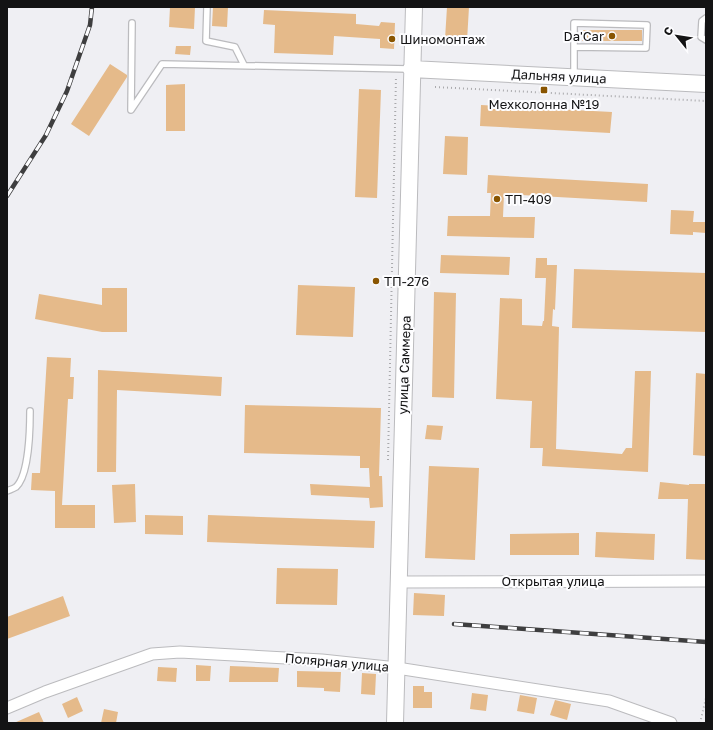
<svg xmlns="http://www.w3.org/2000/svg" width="713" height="730" font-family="'Golos Text',sans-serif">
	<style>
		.building { fill: #e5ba8a }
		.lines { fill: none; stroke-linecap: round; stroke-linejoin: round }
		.lane-casing { stroke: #bbbbbe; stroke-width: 8 }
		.street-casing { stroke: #bbbbbe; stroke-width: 13 }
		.secondary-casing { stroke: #bbbbbe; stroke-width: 18 }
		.path { stroke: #a9a9ac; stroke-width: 2; stroke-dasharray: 1 3; stroke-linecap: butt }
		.lane { stroke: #fff; stroke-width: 5.5 }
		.street { stroke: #fff; stroke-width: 11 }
		.secondary { stroke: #fff; stroke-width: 16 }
		.rail-casing { stroke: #3e3e3f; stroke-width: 4.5 }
		.rail { stroke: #fdfdff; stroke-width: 3; stroke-dasharray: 9; stroke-linecap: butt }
		.poi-dot { fill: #895501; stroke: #fdfdff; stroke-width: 1.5 }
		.labels { text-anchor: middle; stroke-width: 4; stroke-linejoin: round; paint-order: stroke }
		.poi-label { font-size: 13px; fill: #131314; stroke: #fdfdff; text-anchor: start }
		.street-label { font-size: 13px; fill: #131314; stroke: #fdfdff }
	</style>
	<rect width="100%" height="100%" fill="#efeff3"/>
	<path class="building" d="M170,7H195L194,29L169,27Z
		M213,7H228L227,27L212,26Z
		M447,7H469L467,41L445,39Z
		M264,10L356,14V24L379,26L381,22L395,23L394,49L380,48V39L334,36L333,55L274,53L275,25L263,24Z
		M583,30H642V41H582Z
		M176,46H191L190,55L175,54Z
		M110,64L127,75V77L89,136L71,124Z
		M185,84V131H166V85Z
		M359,89L381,90L377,198L355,197Z
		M481,105L612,112L610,133L480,126Z
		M445,136L468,137L467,175L443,174Z
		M488,175L648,184L647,202L504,194L503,217H535L534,238L447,236L448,216H490L491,193H487Z
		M671,210L694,211L693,222H706V233L693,232V235L670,234Z
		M441,255L510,257L509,275L440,273Z
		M536,258H547V265H557L555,310L553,309L552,326L559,327L556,449L622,454L626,448H632L635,371H651L648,472L542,466L543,448H530L532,401L496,399L500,298L522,299V325L542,326L543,321H544L546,278H535Z
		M574,269L706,273V332L572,328Z
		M298,285L355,287L353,337L296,335Z
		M102,288H127V332H102L35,319L39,294L102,305Z
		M434,292L456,293L454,398L432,397Z
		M47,357L71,358L70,377H74L73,399H68L62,505H95V528H55V491L31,490L32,473H40Z
		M98,370L222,377L221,396L117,390L116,472H97Z
		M696,373L706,374V456L693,455Z
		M245,405L381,408L379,476H382L383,507L370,508L369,498L311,495L310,484L370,487L369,468H360V456L244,453Z
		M427,425L443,426L441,440L425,439Z
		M429,466L479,468L475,560L425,558Z
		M660,482L689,485V484H706V560L686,559L688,499H658Z
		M135,484L136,522L114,523L112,485Z
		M145,515L183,516V535L145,534Z
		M208,515L375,521L374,548L207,542Z
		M596,532L655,534L654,560L595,557Z
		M579,533V555H510V534Z
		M277,568L338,569L337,605L276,604Z
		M414,593L445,595L444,616L413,615Z
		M63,596L70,616L7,639V617Z
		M196,665L211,666L210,681H196Z
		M230,666L279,668L278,682H229Z
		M158,667L177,668L176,682L157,681Z
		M297,671L341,672L340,692L324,691V688L297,687Z
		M362,673L376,674L375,695L361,694Z
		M413,686H424V692H432V708H413Z
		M472,693L488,695L486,711L470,709Z
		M520,695L537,698L534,714L517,711Z
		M77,697L83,711L68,718L62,704Z
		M555,700L571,704L567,720L550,715Z
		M104,709L118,712L116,723H101Z
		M39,712L44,723H14Z"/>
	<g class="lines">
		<defs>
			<path id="lane" d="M207,7L206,41L235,47L244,65
				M706,18L702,21L701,37L706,40
				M132,23L131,110L162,64L409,69
				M574,77V23L647,25L646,48L574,47
				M7,491C9,490 13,489 16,487C29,475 30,429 30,411"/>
			<path id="street" d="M400,582L706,581
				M7,708L45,692L152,654L180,652L322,660L397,668L609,701L671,723"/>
			<path id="secondary" d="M411,69L706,84
				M395,723L414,7"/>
		</defs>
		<use href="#lane" class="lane-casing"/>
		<use href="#street" class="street-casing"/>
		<use href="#secondary" class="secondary-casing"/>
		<path class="path" d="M435,87L706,101
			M388,460L396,76
			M700,723L706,698"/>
		<use href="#lane" class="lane"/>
		<use href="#street" class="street"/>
		<use href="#secondary" class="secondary"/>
		<defs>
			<path id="rail" d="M7,196L46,135L67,91L90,25L92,7
				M454,624L706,642"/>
		</defs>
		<use href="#rail" class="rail-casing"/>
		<use href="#rail" class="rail"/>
	</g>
	<g class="poi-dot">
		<circle cx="612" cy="36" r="4"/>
		<circle cx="392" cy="39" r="4"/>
		<rect x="540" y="86" width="8" height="8" rx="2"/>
		<circle cx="497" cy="199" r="4"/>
		<circle cx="376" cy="281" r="4"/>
	</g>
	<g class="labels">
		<g class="poi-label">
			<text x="604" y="41" text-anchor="end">Da'Car</text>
			<text x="400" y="44">Шиномонтаж</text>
			<text x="544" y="109" text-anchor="middle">Мехколонна №19</text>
			<text x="505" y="204">ТП-409</text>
			<text x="384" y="286">ТП-276</text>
		</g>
		<g class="street-label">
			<text transform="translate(559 76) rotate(3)" y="5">Дальняя улица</text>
			<text transform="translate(404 365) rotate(-88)" y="5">улица Саммера</text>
			<text x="553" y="586">Открытая улица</text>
			<text transform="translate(337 662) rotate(5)" y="5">Полярная улица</text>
		</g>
	</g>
	<rect width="713" height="730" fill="none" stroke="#131314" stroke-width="16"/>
	<g transform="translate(677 36) rotate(300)" stroke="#fdfdff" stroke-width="3" paint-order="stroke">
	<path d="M0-3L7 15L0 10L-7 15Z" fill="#131314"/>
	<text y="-6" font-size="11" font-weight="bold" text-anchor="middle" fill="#131314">С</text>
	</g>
</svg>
